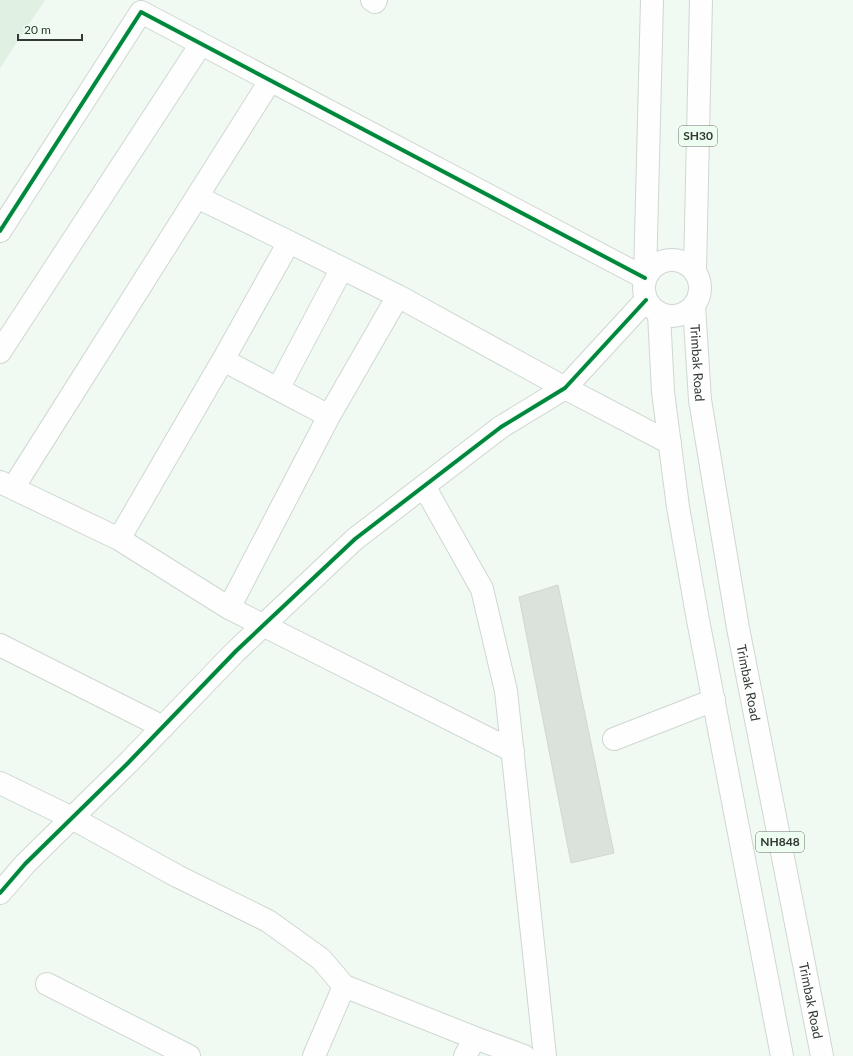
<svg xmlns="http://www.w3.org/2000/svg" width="853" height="1056" font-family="Lato,sans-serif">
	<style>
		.built { fill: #e0f0e3 }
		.building { fill: #dae2db; stroke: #d0d7d1 }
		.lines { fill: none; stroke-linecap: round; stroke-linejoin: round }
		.minor-casing { stroke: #cfd7d1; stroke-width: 24 }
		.highway-casing { stroke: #cfd7d1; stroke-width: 24 }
		.minor { stroke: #fdfefd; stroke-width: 22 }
		.highway { stroke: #fdfefd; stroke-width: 22 }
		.cycleway-casing { stroke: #edfdef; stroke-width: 6 }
		.cycleway { stroke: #00873e; stroke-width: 4 }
		.labels { text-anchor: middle; stroke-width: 3.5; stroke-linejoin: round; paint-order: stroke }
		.shield { fill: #edfdef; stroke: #6a736b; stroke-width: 1 }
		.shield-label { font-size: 12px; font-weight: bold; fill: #323833 }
		.street-label { font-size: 13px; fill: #323833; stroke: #edfdef }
	</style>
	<rect width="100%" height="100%" fill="#f0faf2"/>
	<path class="built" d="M0,0H45L0,68Z"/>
	<path class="building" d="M558,585L614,853L571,863L519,597Z"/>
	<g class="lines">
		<defs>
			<path id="minor" d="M372,0L375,2L376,0
				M197,197L289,242
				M0,231L141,12L645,278
				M0,352L201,44
				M223,360L289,242L398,296
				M278,389L342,268
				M0,482L119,539L229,608L513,751
				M424,486L482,589L506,691L545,1056
				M13,488L270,81
				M119,539L223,360L329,416L398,296L565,388L670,443
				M229,608L329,416
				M0,645L163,727
				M614,739L714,700
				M0,783L72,818L177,876L268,921L321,959L344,986L314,1056
				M0,893L25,864L128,763L236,651L355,539L501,427L565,388L646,300
				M47,984L189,1056
				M344,986L475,1038L524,1056
				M465,1056L475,1038"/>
			<g id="highway">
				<circle cx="672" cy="288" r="28"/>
				<path d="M695,271L701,0"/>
				<path d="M645,278L652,0"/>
				<path id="s1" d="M694,306L700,400L738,628L822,1056"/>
				<path d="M659,314L663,392L678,507L698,620L782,1056"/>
			</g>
		</defs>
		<use href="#minor" class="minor-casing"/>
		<use href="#highway" class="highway-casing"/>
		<use href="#minor" class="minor"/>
		<use href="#highway" class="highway"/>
		<defs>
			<path id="cycleway" d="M0,231L141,12L645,278
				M0,893L25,864L128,763L236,651L355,539L501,427L565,388L646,300"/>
		</defs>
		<use href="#cycleway" class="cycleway-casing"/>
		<use href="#cycleway" class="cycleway"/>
	</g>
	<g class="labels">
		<g class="shield">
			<rect x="679" y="126" width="38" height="20" rx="3"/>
			<rect x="756" y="832" width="48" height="20" rx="3"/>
		</g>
		<g class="shield-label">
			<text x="698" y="140">SH30</text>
			<text x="780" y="846">NH848</text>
		</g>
		<g class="street-label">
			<text dy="5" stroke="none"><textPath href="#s1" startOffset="57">Trimbak Road</textPath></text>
			<text dy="5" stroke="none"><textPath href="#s1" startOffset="381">Trimbak Road</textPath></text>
			<text dy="5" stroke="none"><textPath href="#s1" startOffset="705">Trimbak Road</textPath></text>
		</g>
	</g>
	<path d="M18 34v6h64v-6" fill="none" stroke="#323833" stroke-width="2"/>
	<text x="24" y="34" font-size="12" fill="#323833" stroke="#edfdef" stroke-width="3" paint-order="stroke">20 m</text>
</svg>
